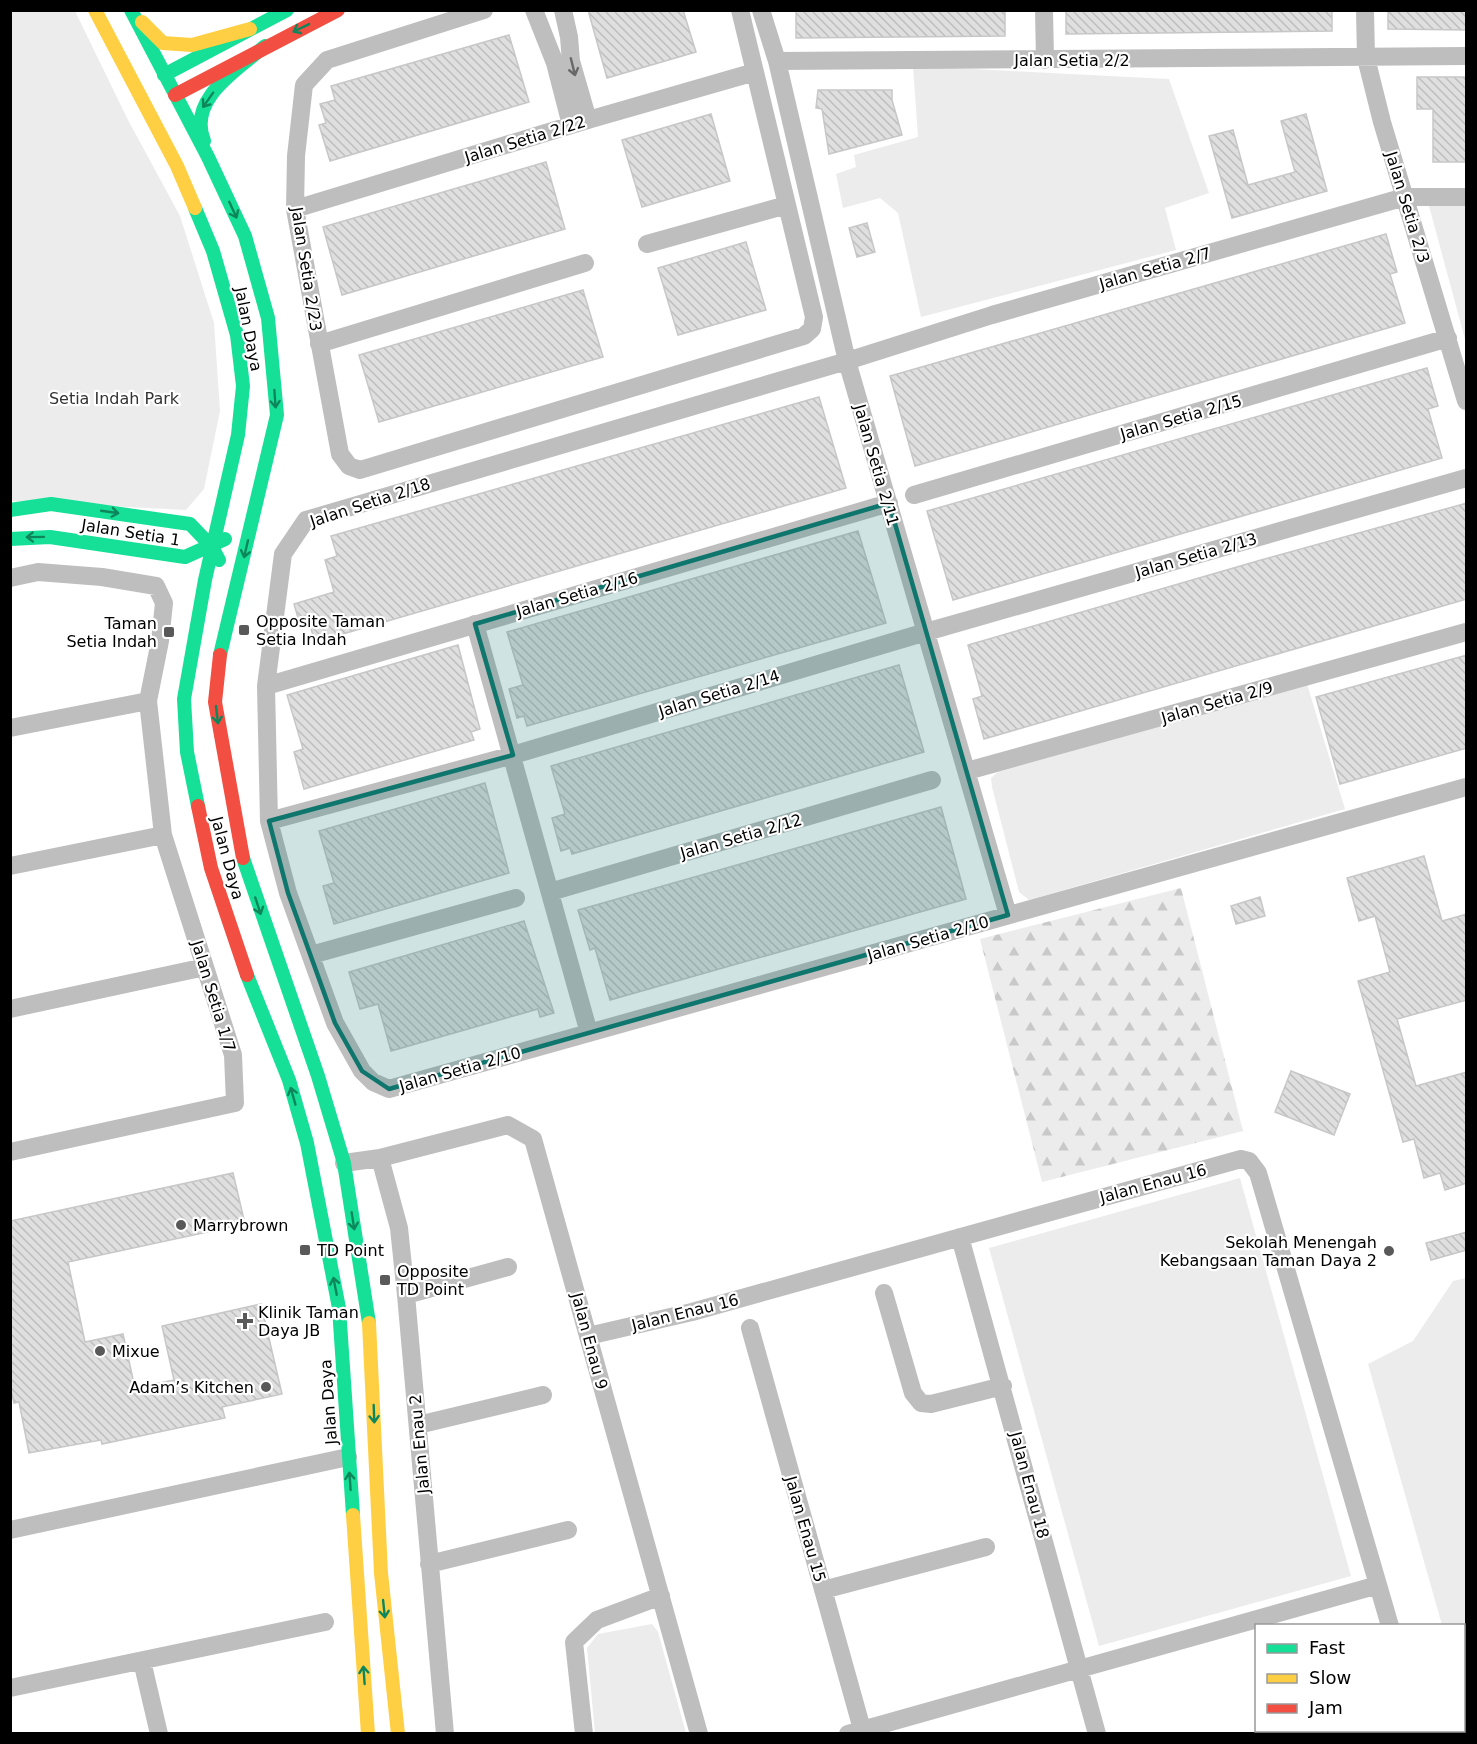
<svg xmlns="http://www.w3.org/2000/svg" width="1477" height="1744" font-family="'DejaVu Sans',sans-serif">
	<style>
		.forest { fill: url(#forest-firs) }
		.park { fill: #ececec }
		.building { fill: url(#building-back-hatch); stroke: #c7c7c7; stroke-width: 1.5 }
		.lines { fill: none; stroke-linecap: round; stroke-linejoin: round }
		.street { stroke: #bebebe; stroke-width: 18 }
		.fast { stroke: #16e098; stroke-width: 14 }
		.slow { stroke: #ffcf43; stroke-width: 14 }
		.jam { stroke: #f24e42; stroke-width: 14 }
		.oneway { stroke: #0d865b }
		.oneway2 { stroke: #686868 }
		.marked { fill: #0f766e; fill-opacity: 0.2; stroke: #0f766e; stroke-width: 4.5; stroke-linejoin: round }
		.poi-dot { fill: #595959; stroke: #fff; stroke-width: 2 }
		.labels { text-anchor: middle; stroke-width: 4.5; stroke-linejoin: round; paint-order: stroke }
		.street-label { font-size: 16px; fill: #000; stroke: #fff }
		.park-label { font-size: 16px; fill: #333; stroke: #fff }
		.poi-label { font-size: 16px; fill: #000; stroke: #fff; text-anchor: start }
	</style>
	<defs>
		<pattern id="forest-firs" width="22" height="20" patternUnits="userSpaceOnUse" patternTransform="scale(1.5)"><rect width="22" height="20" fill="#ececec"/><path d="M5 1l3.5 6h-7zM16 11l3.5 6h-7z" fill="#c9c9c9"/></pattern>
		<pattern id="building-back-hatch" width="6" height="6" patternUnits="userSpaceOnUse" patternTransform="scale(1.5)"><rect width="6" height="6" fill="#dfdfdf"/><path d="M-1 5l2 2M0 0l6 6M5-1l2 2" fill="none" stroke="#bebebe"/></pattern>
	</defs>
	<rect width="100%" height="100%" fill="#fff"/>
	<path class="forest" d="M1181,888L1243,1131L1042,1182L980,939Z"/>
	<path class="park" d="M11,11H75L128,120L180,216L214,323L220,411L204,489L186,510L11,501Z
		M913,66L1169,79L1209,193L1165,208L1176,250L921,317L898,213L880,198L843,208L836,174L856,167L854,155L918,137Z
		M1429,206H1466V343Z
		M1307,684L1345,809L1029,900L1019,892L992,787L991,778L998,772Z
		M1240,1178L1351,1576L1099,1646L989,1248Z
		M1466,1278V1629H1464V1626L1442,1625L1368,1364L1413,1341L1453,1281Z
		M652,1624L658,1632L686,1733H595L587,1648L598,1634Z"/>
	<path class="building" d="M588,10H683L696,52L607,78Z
		M796,10H1005V36L796,38Z
		M1066,10H1332V31L1066,34Z
		M1388,10H1467V30L1388,29Z
		M509,35L529,102L330,161L319,125L326,123L320,104L335,100L331,86Z
		M1417,77H1467V162H1433V109H1417Z
		M818,90H892V100L902,135L829,154L822,109L816,108Z
		M711,114L730,181L642,207L622,140Z
		M1306,114L1327,191L1232,218L1209,136L1233,130L1248,185L1295,172L1281,121Z
		M546,162L565,229L342,295L323,227Z
		M867,223L875,252L857,257L849,228Z
		M1386,234L1397,272L1390,274L1405,323L915,466L890,376Z
		M746,242L766,310L678,335L658,268Z
		M583,290L603,357L379,422L359,355Z
		M1427,368L1438,406L1428,409L1442,458L953,600L927,511Z
		M819,397L846,488L315,642L307,615L298,618L294,604L334,592L325,560L337,556L331,536Z
		M1467,503V599L984,739L973,699L982,696L968,645L1261,560Z
		M858,531L886,623L527,726L524,716L517,718L509,689L523,685L507,632Z
		M458,645L480,729L471,732L474,740L304,789L294,752L303,749L287,695Z
		M1467,655V748L1340,784L1316,697Z
		M899,665L924,752L572,854L570,848L561,851L552,818L565,814L551,766Z
		M485,783L509,873L334,924L323,886L334,883L319,831Z
		M941,807L966,899L610,1000L595,948L590,950L578,910Z
		M1424,856L1442,921L1467,914V1000L1397,1019L1416,1086L1467,1072V1183L1445,1190L1440,1173L1424,1178L1414,1139L1403,1142L1358,981L1390,972L1375,916L1359,921L1347,878Z
		M1260,897L1265,916L1236,924L1231,906Z
		M524,921L554,1013L540,1017L538,1009L391,1051L378,1004L360,1009L349,972Z
		M1291,1071L1350,1094L1334,1135L1275,1112Z
		M233,1173L245,1224L68,1262L85,1342L123,1334L135,1388L174,1380L162,1326L261,1304L282,1394L222,1407L225,1418L102,1444L101,1440L29,1453L19,1402L14,1403L10,1386V1221Z
		M1467,1232V1250L1431,1260L1426,1243Z"/>
	<g class="lines">
		<path class="street" d="M484,10L327,60L304,85L296,156L295,209L340,454L349,466L360,470L804,336L812,329L814,317L740,10
			M534,10L555,63L571,125
			M563,10L569,37L571,61L588,120
			M761,10L777,61L847,361L1008,915
			M1044,10L1045,60
			M1365,10L1366,58L1382,122L1466,401
			M777,61L1466,56
			M1466,197H1405L992,315L847,361L306,520L283,554L266,686L269,821L288,893L335,1023L362,1071L373,1082L389,1089L1466,787
			M295,209L588,120L755,72
			M647,244L787,205
			M319,344L585,263
			M914,495L1448,338
			M10,578L38,572L102,577L156,586L164,603L160,641L148,701L163,835L233,1055L235,1103L10,1152
			M475,624L589,1033
			M266,686L889,503
			M10,728L148,701
			M967,771L1466,632
			M269,821L513,755L926,632L1466,478
			M10,866L163,835
			M550,892L932,780
			M311,955L516,898
			M10,1009L205,967
			M380,1158L399,1228L406,1295L445,1734
			M344,1163L380,1158L508,1125L533,1139L699,1734
			M960,1237L1097,1734
			M884,1293L913,1393L921,1403L931,1404L1003,1386
			M406,1295L508,1267
			M750,1328L862,1729
			M588,1336L692,1312L1241,1159L1249,1161L1258,1173L1390,1626
			M418,1425L543,1395
			M10,1530L348,1457
			M429,1564L568,1530
			M823,1590L986,1547
			M142,1661L159,1734
			M10,1688L325,1622
			M1420,1730L1421,1734
			M584,1734L574,1642L597,1620L661,1596
			M848,1734L1378,1585"/>
		<path class="fast" d="M131,10L208,157L245,236L268,318L277,415L220,655
			M164,75L287,10
			M204,141C187,99 237,70 265,46
			M195,208L213,251L237,335L243,386L238,435L205,580L184,699L187,752L198,806
			M10,510L51,504L190,524L212,547L219,560
			M10,539L50,537L185,557L225,539
			M243,858L318,1076L344,1163L369,1323
			M247,975L289,1080L307,1143L339,1308L353,1515"/>
		<path class="slow" d="M95,10L177,166L195,208
			M142,22L163,43L192,45L250,29
			M369,1323L381,1573L398,1734
			M353,1515L368,1734"/>
		<path class="jam" d="M175,95L338,10
			M220,655L215,702L243,858
			M198,806L211,868L247,975"/>
	</g>
	<defs><path id="oneway-shaft" d="M-6 0H5M1.5-3L5.5 0L1.5 3" fill="none" stroke-width="1.6" stroke-linecap="round" stroke-linejoin="round" transform="scale(1.5)"/></defs>
	<g class="oneway">
		<use href="#oneway-shaft" transform="translate(301 28) rotate(154)"/>
		<use href="#oneway-shaft" transform="translate(208 100) rotate(125)"/>
		<use href="#oneway-shaft" transform="translate(233 210) rotate(65)"/>
		<use href="#oneway-shaft" transform="translate(275 399) rotate(86)"/>
		<use href="#oneway-shaft" transform="translate(110 512) rotate(8)"/>
		<use href="#oneway-shaft" transform="translate(35 537) rotate(179)"/>
		<use href="#oneway-shaft" transform="translate(246 549) rotate(103)"/>
		<use href="#oneway-shaft" transform="translate(217 715) rotate(83)"/>
		<use href="#oneway-shaft" transform="translate(258 906) rotate(72)"/>
		<use href="#oneway-shaft" transform="translate(293 1096) rotate(-106)"/>
		<use href="#oneway-shaft" transform="translate(353 1221) rotate(81)"/>
		<use href="#oneway-shaft" transform="translate(335 1286) rotate(-101)"/>
		<use href="#oneway-shaft" transform="translate(374 1414) rotate(88)"/>
		<use href="#oneway-shaft" transform="translate(350 1481) rotate(-94)"/>
		<use href="#oneway-shaft" transform="translate(384 1609) rotate(84)"/>
		<use href="#oneway-shaft" transform="translate(364 1675) rotate(-94)"/>
	</g>
	<use class="oneway2" href="#oneway-shaft" transform="translate(573 67) rotate(76)"/>
	<path class="marked" d="M889,503L1008,915L389,1089L362,1071L335,1023L288,893L269,821L513,755L475,624Z"/>
	<g class="poi-dot">
		<rect x="238" y="624" width="12" height="12" rx="3"/>
		<rect x="163" y="626" width="12" height="12" rx="3"/>
		<circle cx="181" cy="1225" r="6"/>
		<rect x="299" y="1244" width="12" height="12" rx="3"/>
		<circle cx="1389" cy="1251" r="6"/>
		<rect x="379" y="1274" width="12" height="12" rx="3"/>
		<path d="M242 1312h6v6h6v6h-6v6h-6v-6h-6v-6h6z"/>
		<circle cx="100" cy="1351" r="6"/>
		<circle cx="266" cy="1387" r="6"/>
	</g>
	<g class="labels">
		<g class="street-label">
			<text x="1072" y="66">Jalan Setia 2/2</text>
			<text transform="translate(525 139) rotate(-17)" y="6">Jalan Setia 2/22</text>
			<text transform="translate(1408 207) rotate(73)" y="6">Jalan Setia 2/3</text>
			<text transform="translate(1155 268) rotate(-16)" y="6">Jalan Setia 2/7</text>
			<text transform="translate(307 269) rotate(81)" y="6">Jalan Setia 2/23</text>
			<text transform="translate(249 329) rotate(79)" y="6">Jalan Daya</text>
			<text transform="translate(1181 417) rotate(-16)" y="6">Jalan Setia 2/15</text>
			<text transform="translate(877 465) rotate(74)" y="6">Jalan Setia 2/11</text>
			<text transform="translate(370 502) rotate(-18)" y="6">Jalan Setia 2/18</text>
			<text transform="translate(131 532) rotate(9)" y="6">Jalan Setia 1</text>
			<text transform="translate(1196 555) rotate(-16)" y="6">Jalan Setia 2/13</text>
			<text transform="translate(577 594) rotate(-16)" y="6">Jalan Setia 2/16</text>
			<text transform="translate(719 693) rotate(-17)" y="6">Jalan Setia 2/14</text>
			<text transform="translate(1217 702) rotate(-16)" y="6">Jalan Setia 2/9</text>
			<text transform="translate(741 836) rotate(-16)" y="6">Jalan Setia 2/12</text>
			<text transform="translate(228 858) rotate(75)" y="6">Jalan Daya</text>
			<text transform="translate(928 938) rotate(-16)" y="6">Jalan Setia 2/10</text>
			<text transform="translate(214 996) rotate(73)" y="6">Jalan Setia 1/7</text>
			<text transform="translate(460 1069) rotate(-16)" y="6">Jalan Setia 2/10</text>
			<text transform="translate(1153 1183) rotate(-15)" y="6">Jalan Enau 16</text>
			<text transform="translate(685 1312) rotate(-14)" y="6">Jalan Enau 16</text>
			<text transform="translate(590 1341) rotate(75)" y="6">Jalan Enau 9</text>
			<text transform="translate(328 1402) rotate(-94)" y="6">Jalan Daya</text>
			<text transform="translate(419 1444) rotate(-95)" y="6">Jalan Enau 2</text>
			<text transform="translate(1030 1485) rotate(75)" y="6">Jalan Enau 18</text>
			<text transform="translate(806 1529) rotate(74)" y="6">Jalan Enau 15</text>
		</g>
		<g class="park-label">
			<text x="114" y="404">Setia Indah Park</text>
		</g>
		<g class="poi-label">
			<text x="256" y="627">Opposite Taman<tspan x="256" dy="18">Setia Indah</tspan></text>
			<text x="157" y="629" text-anchor="end">Taman<tspan x="157" dy="18">Setia Indah</tspan></text>
			<text x="193" y="1231">Marrybrown</text>
			<text x="1377" y="1248" text-anchor="end">Sekolah Menengah<tspan x="1377" dy="18">Kebangsaan Taman Daya 2</tspan></text>
			<text x="317" y="1256">TD Point</text>
			<text x="397" y="1277">Opposite<tspan x="397" dy="18">TD Point</tspan></text>
			<text x="258" y="1318">Klinik Taman<tspan x="258" dy="18">Daya JB</tspan></text>
			<text x="112" y="1357">Mixue</text>
			<text x="254" y="1393" text-anchor="end">Adam’s Kitchen</text>
		</g>
	</g>
	<rect width="1477" height="1744" fill="none" stroke="#000000" stroke-width="24"/>
	<rect x="1255" y="1624" width="210" height="108" fill="#ffffff" stroke="#999999" stroke-width="1.5"/>
	<rect x="1267" y="1644" width="30" height="9" fill="#16e098" stroke="#999999" stroke-width="1.5"/>
	<text x="1309" y="1654" font-size="18" fill="#000000">Fast</text>
	<rect x="1267" y="1674" width="30" height="9" fill="#ffcf43" stroke="#999999" stroke-width="1.5"/>
	<text x="1309" y="1684" font-size="18" fill="#000000">Slow</text>
	<rect x="1267" y="1704" width="30" height="9" fill="#f24e42" stroke="#999999" stroke-width="1.5"/>
	<text x="1309" y="1714" font-size="18" fill="#000000">Jam</text>
</svg>
